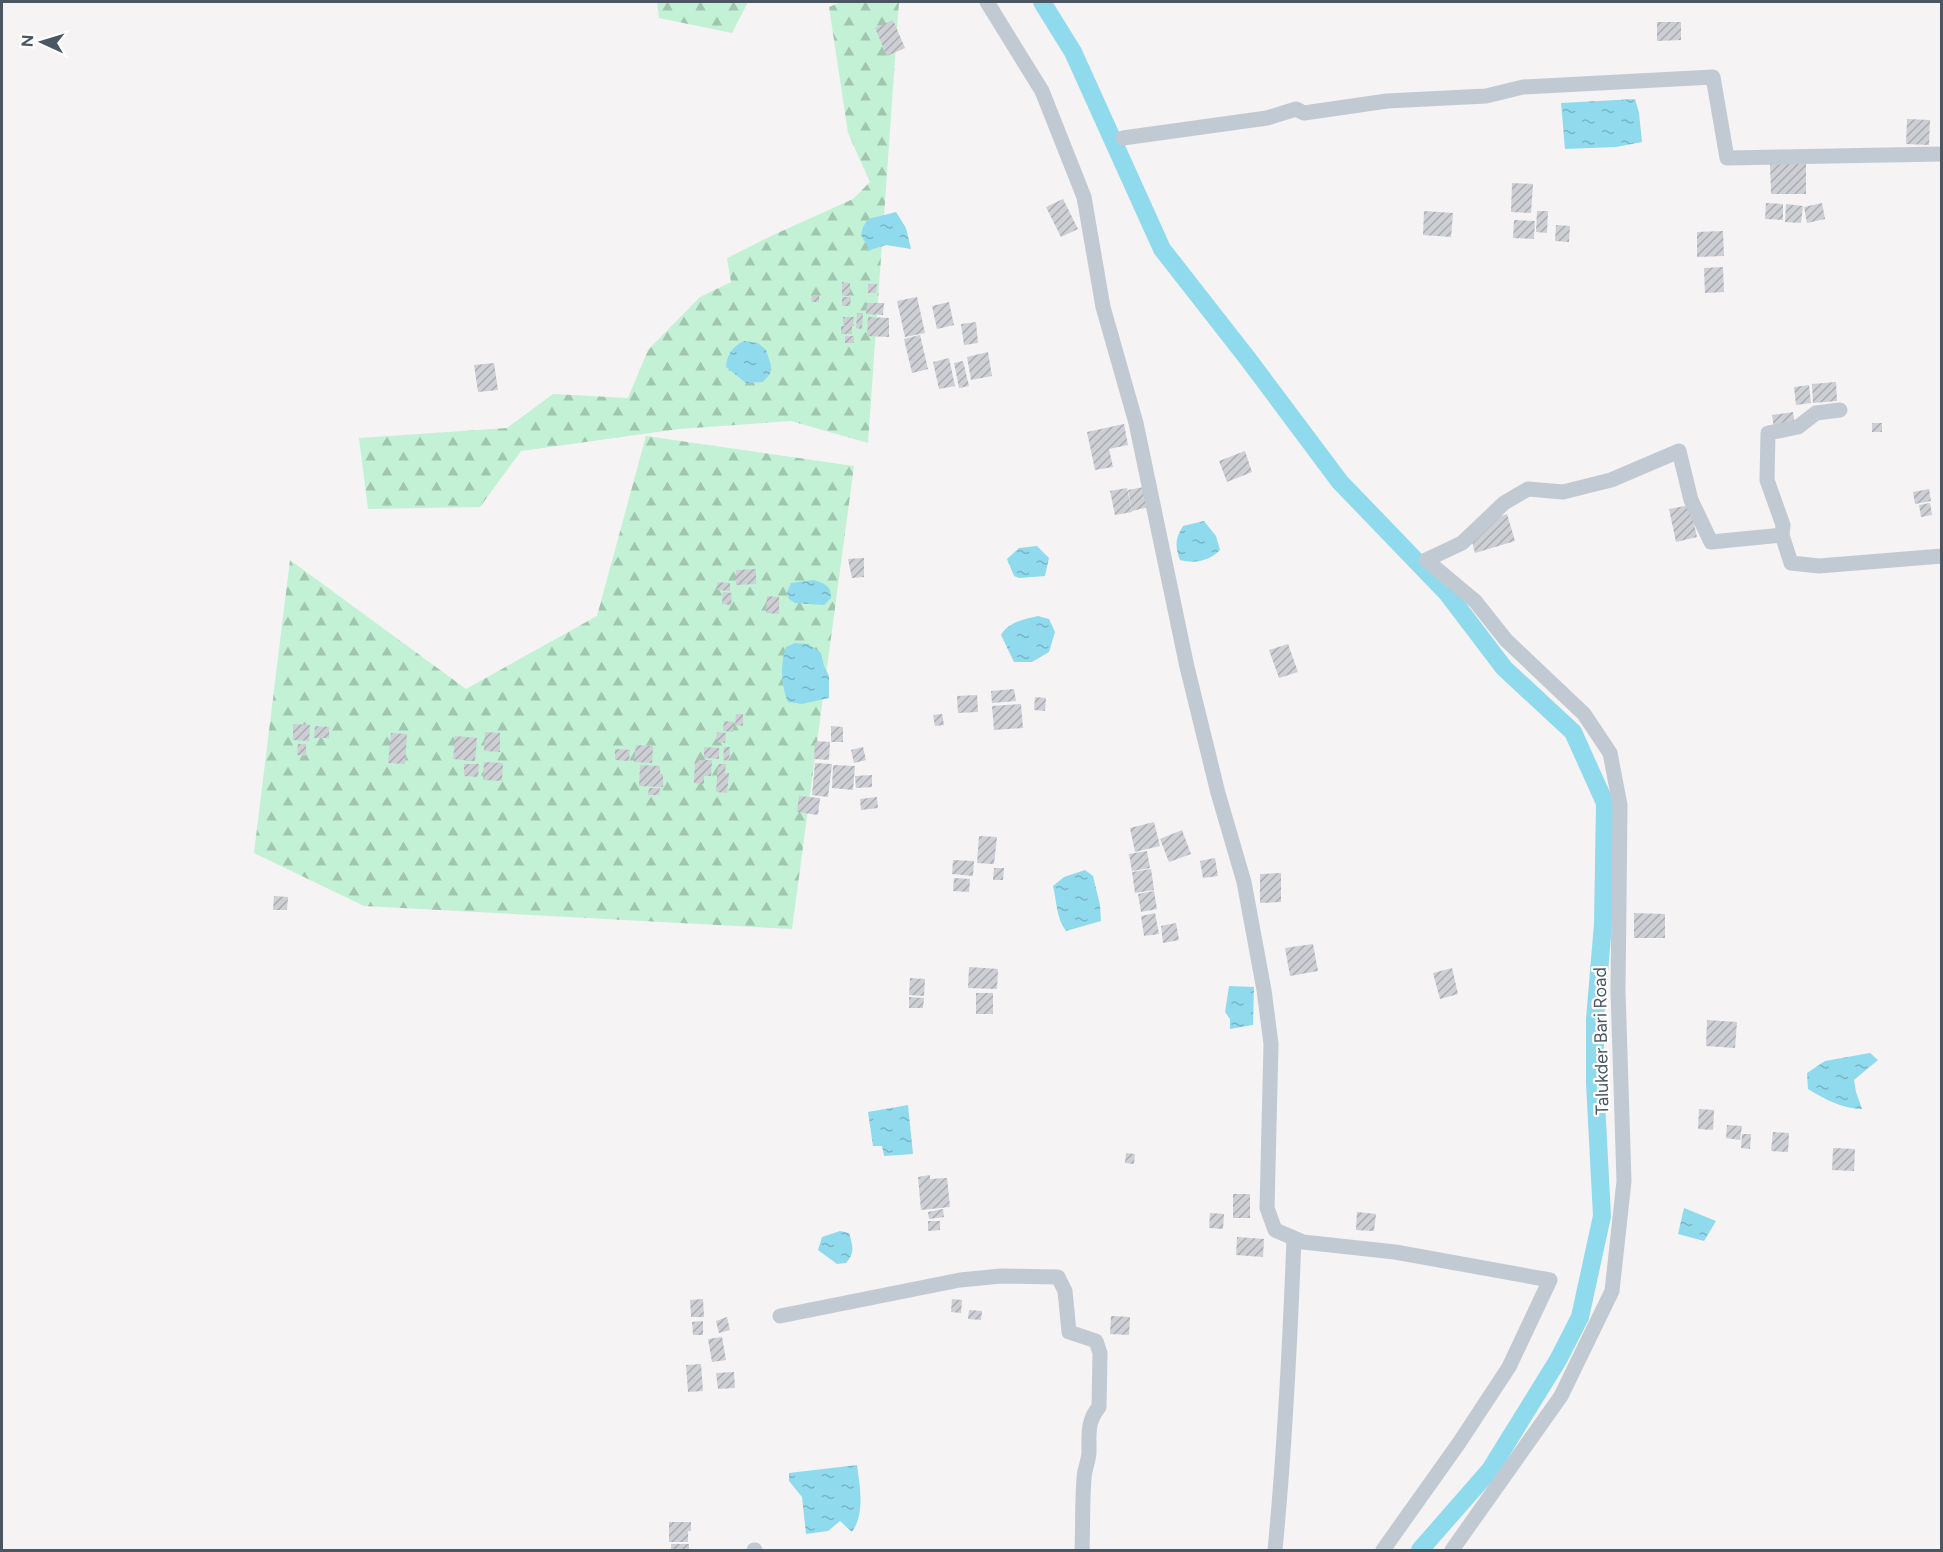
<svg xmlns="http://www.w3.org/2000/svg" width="1943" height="1552" font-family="Figtree,sans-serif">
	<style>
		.forest { fill: url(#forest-firs) }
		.water { fill: url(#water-ripples) }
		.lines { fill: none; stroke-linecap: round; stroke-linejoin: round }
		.canal { stroke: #90daee; stroke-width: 18 }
		.building { fill: url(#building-hatch) }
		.minor { stroke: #c1cad2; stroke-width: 15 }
		.labels { text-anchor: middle; stroke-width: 4.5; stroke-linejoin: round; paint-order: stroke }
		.street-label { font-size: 18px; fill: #4a5661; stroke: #fff }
	</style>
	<defs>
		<pattern id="forest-firs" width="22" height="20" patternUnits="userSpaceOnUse" patternTransform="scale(1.5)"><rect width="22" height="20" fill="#c3f1d5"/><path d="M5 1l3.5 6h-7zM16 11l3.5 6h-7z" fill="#a0c6b0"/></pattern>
		<pattern id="water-ripples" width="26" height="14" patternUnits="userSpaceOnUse" patternTransform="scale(1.5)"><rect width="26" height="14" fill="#90daee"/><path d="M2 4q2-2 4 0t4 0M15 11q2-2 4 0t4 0" fill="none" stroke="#78b4c4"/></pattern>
		<pattern id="building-hatch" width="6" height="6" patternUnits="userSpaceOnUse" patternTransform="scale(1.5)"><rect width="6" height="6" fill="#cdcfd5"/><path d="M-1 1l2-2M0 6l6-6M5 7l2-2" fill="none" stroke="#a8abb0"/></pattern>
	</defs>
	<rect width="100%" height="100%" fill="#f5f3f3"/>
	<path class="forest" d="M657,2H748L732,33L659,18Z
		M841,2H899L868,443L791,421L679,429L521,451L480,507L368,509L359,438L507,428L553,394L628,398L648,350L700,297L731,282L727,258L771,236L853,199L870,182L848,133L829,7Z
		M646,436L854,466L792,929L364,906L254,853L290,560L466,689L597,616Z"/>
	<path class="water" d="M1635,99L1639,113L1642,142L1616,147L1565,149L1561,103Z
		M896,212L906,228L911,249L886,245L867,251L868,247L861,235L863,227L868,219Z
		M744,341L758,343L766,350L771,365L770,374L763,382L746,383L726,367C727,354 732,347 744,341Z
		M1204,521L1216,536L1220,550C1209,561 1195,564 1180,560C1175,546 1175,539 1183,526Z
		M1037,546L1049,558L1045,576L1019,578L1014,576L1007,559L1019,548Z
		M814,580C825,584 831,585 831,598L824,605L795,603L789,599L787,592L791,583Z
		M1038,616L1049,619L1055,632L1049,652L1032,662H1014L1001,635C1008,622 1025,619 1038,616Z
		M795,643L808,644L821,653L824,666L829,676V698L802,704L788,702C781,686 780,664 786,647Z
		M1085,870L1093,876L1100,905L1101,921L1066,931C1056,918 1057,902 1053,886L1064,877Z
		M1229,986L1254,987L1253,1025L1230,1029V1019L1225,1012Z
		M1870,1053L1878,1060L1854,1080L1856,1092L1862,1109C1843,1109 1824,1099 1808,1089L1807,1073L1825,1061Z
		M908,1105L913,1154L884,1156L882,1146H873L868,1112Z
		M1684,1208L1716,1221L1704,1241L1678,1234Z
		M840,1231L849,1233C853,1246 855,1253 846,1263L837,1264L818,1250L822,1237Z
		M857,1465C860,1487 865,1513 852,1532L840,1521L828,1531L806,1534L802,1497L789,1481V1473Z"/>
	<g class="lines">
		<path class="canal" d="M1042,2L1073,52L1162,249L1248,359L1340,482L1447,593L1504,668L1573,732L1605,803L1603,924L1595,1019V1083L1602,1216L1580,1317L1558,1360L1490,1470L1420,1550"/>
	</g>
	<path class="building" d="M893,20L905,48L887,56L875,28Z
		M1657,22H1681V40L1657,41Z
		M1907,119L1930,120L1929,145L1906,144Z
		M1806,163V194H1771L1770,164Z
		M1512,183L1533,184L1531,213L1511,212Z
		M1063,199L1078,229L1061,237L1046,207Z
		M1766,203L1783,204V220L1765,219Z
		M1822,203L1825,219L1807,223L1804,207Z
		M1786,204L1803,206L1801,223L1785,222Z
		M1424,211L1453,213L1451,237L1423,235Z
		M1537,211H1548L1547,233L1536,232Z
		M1514,220L1535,221L1534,239L1513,238Z
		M1556,225L1570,226L1569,242L1555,241Z
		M1723,231L1724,256L1697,257V232Z
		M1723,267L1724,292L1705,293L1704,268Z
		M842,282L850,283V296L842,295Z
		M868,284H877L876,293H868Z
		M812,295H819V302H811Z
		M842,297H851L850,306H842Z
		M917,297L925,333L905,337L897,301Z
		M949,302L954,325L937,329L932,306Z
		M867,303H884L883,315L866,314Z
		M857,313H863L862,329L856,328Z
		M843,317H854L853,326L843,325Z
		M868,317L889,318V337L867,336Z
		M976,322L978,343L964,345L961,324Z
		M841,326H852V334H841Z
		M920,335L928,369L912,373L904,339Z
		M845,336H854V343H845Z
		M988,352L992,376L971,380L967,357Z
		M949,358L955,386L939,389L933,362Z
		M963,361L969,386L959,388L954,363Z
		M494,363L498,390L478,392L474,365Z
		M1836,382L1837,401L1813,403L1812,384Z
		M1809,385L1811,403L1796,405L1794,387Z
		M1793,412L1795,426L1774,429L1772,415Z
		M1872,423H1882V432H1872Z
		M1124,424L1128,445L1109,449L1113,467L1095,470L1087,432Z
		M1245,451L1252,472L1227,482L1219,461Z
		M1144,487L1149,507L1132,511L1128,490Z
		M1127,488L1132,512L1115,515L1110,491Z
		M1929,489L1931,501L1915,504L1913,492Z
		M1930,503L1932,515L1921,517L1919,505Z
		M1690,505L1697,537L1676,542L1669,509Z
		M1507,514L1515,541L1475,553L1468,527Z
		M864,558V577L852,578L848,559Z
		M756,569V584L736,585V570Z
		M717,582L730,583V591L717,590Z
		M723,592L732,593L731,605L722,604Z
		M767,596L779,597V614L766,613Z
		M1288,644L1298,672L1279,678L1269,650Z
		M1014,689L1016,701L992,703L991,691Z
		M977,695L978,712L958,713L957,696Z
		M1035,697L1046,698L1045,711L1034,710Z
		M1021,704L1023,728L994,730L992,706Z
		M736,714H743V726L735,725Z
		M942,714L944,725L935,726L933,715Z
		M724,721L734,722L733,732L723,731Z
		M293,724L310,725L309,741L293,740Z
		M315,726L329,727V738H314Z
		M831,726L843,727V742H831Z
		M485,732L500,733V752L484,751Z
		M717,732L726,733L725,743L716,742Z
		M391,733L407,734L405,764L388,763Z
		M455,736L477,738L475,761L453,759Z
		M815,741L830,742L829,760L814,759Z
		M298,744H306V756L297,755Z
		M636,745L653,746L652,763L634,762Z
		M704,747L719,748V759L704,758Z
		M724,747H730L729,761L723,760Z
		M863,747L866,760L854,763L851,750Z
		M615,749L630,750L629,761L615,760Z
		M695,760H712L711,776H704V784L694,783Z
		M484,762L503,763L502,781L483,780Z
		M815,763L832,764L828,797L812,795Z
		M464,764H479L478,777L464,776Z
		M718,764H726L725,773H729L727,793L716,792Z
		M640,765L660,766V774H663V787L639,786Z
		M833,765L855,766L853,790L832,788Z
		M872,775V787L856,788L855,776Z
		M649,788H660L659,795H648Z
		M799,796L820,798L818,815L797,812Z
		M877,797L878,808L861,810L860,799Z
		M1154,822L1160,846L1135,852L1130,828Z
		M1182,830L1191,854L1169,862L1160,839Z
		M979,836L997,837L994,864L977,863Z
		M1147,851L1150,868L1132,871L1129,854Z
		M1215,858L1218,876L1203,878L1200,861Z
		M953,860L974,861L973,876L952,874Z
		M994,868H1004L1003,880H993Z
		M1151,869L1154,890L1135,893L1132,872Z
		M1281,873V902L1260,903V874Z
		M954,878L970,879L969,892L953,891Z
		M1154,891L1157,909L1141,912L1138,894Z
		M274,896L288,897L287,910H273Z
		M1155,913L1159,934L1144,936L1141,916Z
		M1634,913L1665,914V938H1634Z
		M1176,923L1179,940L1163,943L1161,926Z
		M1313,944L1318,971L1290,976L1285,948Z
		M969,967L998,969L997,989L968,988Z
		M1452,968L1458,994L1440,999L1433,973Z
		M910,978L925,979L924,996L909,995Z
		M976,993H993V1014H976Z
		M909,997L924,998L923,1008H909Z
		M1707,1020L1737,1022L1735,1048L1706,1046Z
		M1699,1109L1714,1110L1713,1130L1698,1129Z
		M1727,1125L1742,1126L1740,1140L1726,1138Z
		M1773,1132L1789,1133L1788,1152L1771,1151Z
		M1742,1134H1751L1750,1149L1741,1148Z
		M1833,1148L1855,1149L1854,1171L1832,1170Z
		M1126,1153L1135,1154L1134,1164L1125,1163Z
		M930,1175V1179L947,1178L950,1207L921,1210L918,1177Z
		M1233,1194H1250V1218H1233Z
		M943,1209L944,1217L929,1219L928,1212Z
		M1357,1212L1376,1214L1374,1231L1356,1230Z
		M1210,1213L1224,1214L1223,1229L1209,1228Z
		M928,1221H940V1230L928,1231Z
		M1237,1237L1264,1239L1263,1257L1236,1255Z
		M703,1299L704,1317H691L690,1300Z
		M952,1299L962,1300L961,1313L951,1312Z
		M969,1310L982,1311L981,1320L968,1319Z
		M1111,1316L1130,1317L1129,1335L1110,1334Z
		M727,1317L730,1330L719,1333L716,1321Z
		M703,1321V1335H693L692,1322Z
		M722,1337L726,1360L712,1362L708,1339Z
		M701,1364L703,1391L688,1392L686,1365Z
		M734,1372L735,1388L718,1389L716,1373Z
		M669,1522H691V1531H688V1542H669Z
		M671,1544H689V1550H671Z"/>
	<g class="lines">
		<path class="minor" d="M987,2L1042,91L1084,197L1103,307L1136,423L1187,667L1218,793L1244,882L1264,990L1271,1044L1267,1208L1275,1230L1303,1242L1395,1252L1550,1280L1509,1367L1459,1443L1383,1550
			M1123,138L1267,118L1296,109L1304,113L1387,101L1486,96L1523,87L1713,77L1727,158L1942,154
			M1782,535L1791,563L1819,566L1942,556
			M780,1316L960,1280L1001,1276L1058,1277L1065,1291L1069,1332L1096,1341L1100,1353L1099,1407C1087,1421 1089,1435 1089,1452C1089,1460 1084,1470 1084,1479C1082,1503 1083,1527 1082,1550
			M754,1550H755
			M1275,1550C1285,1447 1290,1343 1294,1238
			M1452,1550L1561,1396L1612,1291L1624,1181L1618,991L1620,805L1610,753L1584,714L1506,640L1475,601L1426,560L1462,543L1504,503L1528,489L1563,492L1611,480L1679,451L1691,500L1711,542L1782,535L1783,525L1767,480L1768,433L1798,427L1816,413L1840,410"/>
	</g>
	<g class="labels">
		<g class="street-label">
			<text transform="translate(1601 1041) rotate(-91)" y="6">Talukder Bari Road</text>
		</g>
	</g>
	<rect width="1943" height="1552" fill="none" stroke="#4a5661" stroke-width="6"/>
	<g transform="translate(42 42) rotate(274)" stroke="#ffffff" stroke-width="4.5" paint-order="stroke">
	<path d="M0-4.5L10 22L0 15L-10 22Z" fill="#4a5661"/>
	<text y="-9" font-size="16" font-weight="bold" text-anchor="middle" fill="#4a5661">N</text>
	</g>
</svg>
